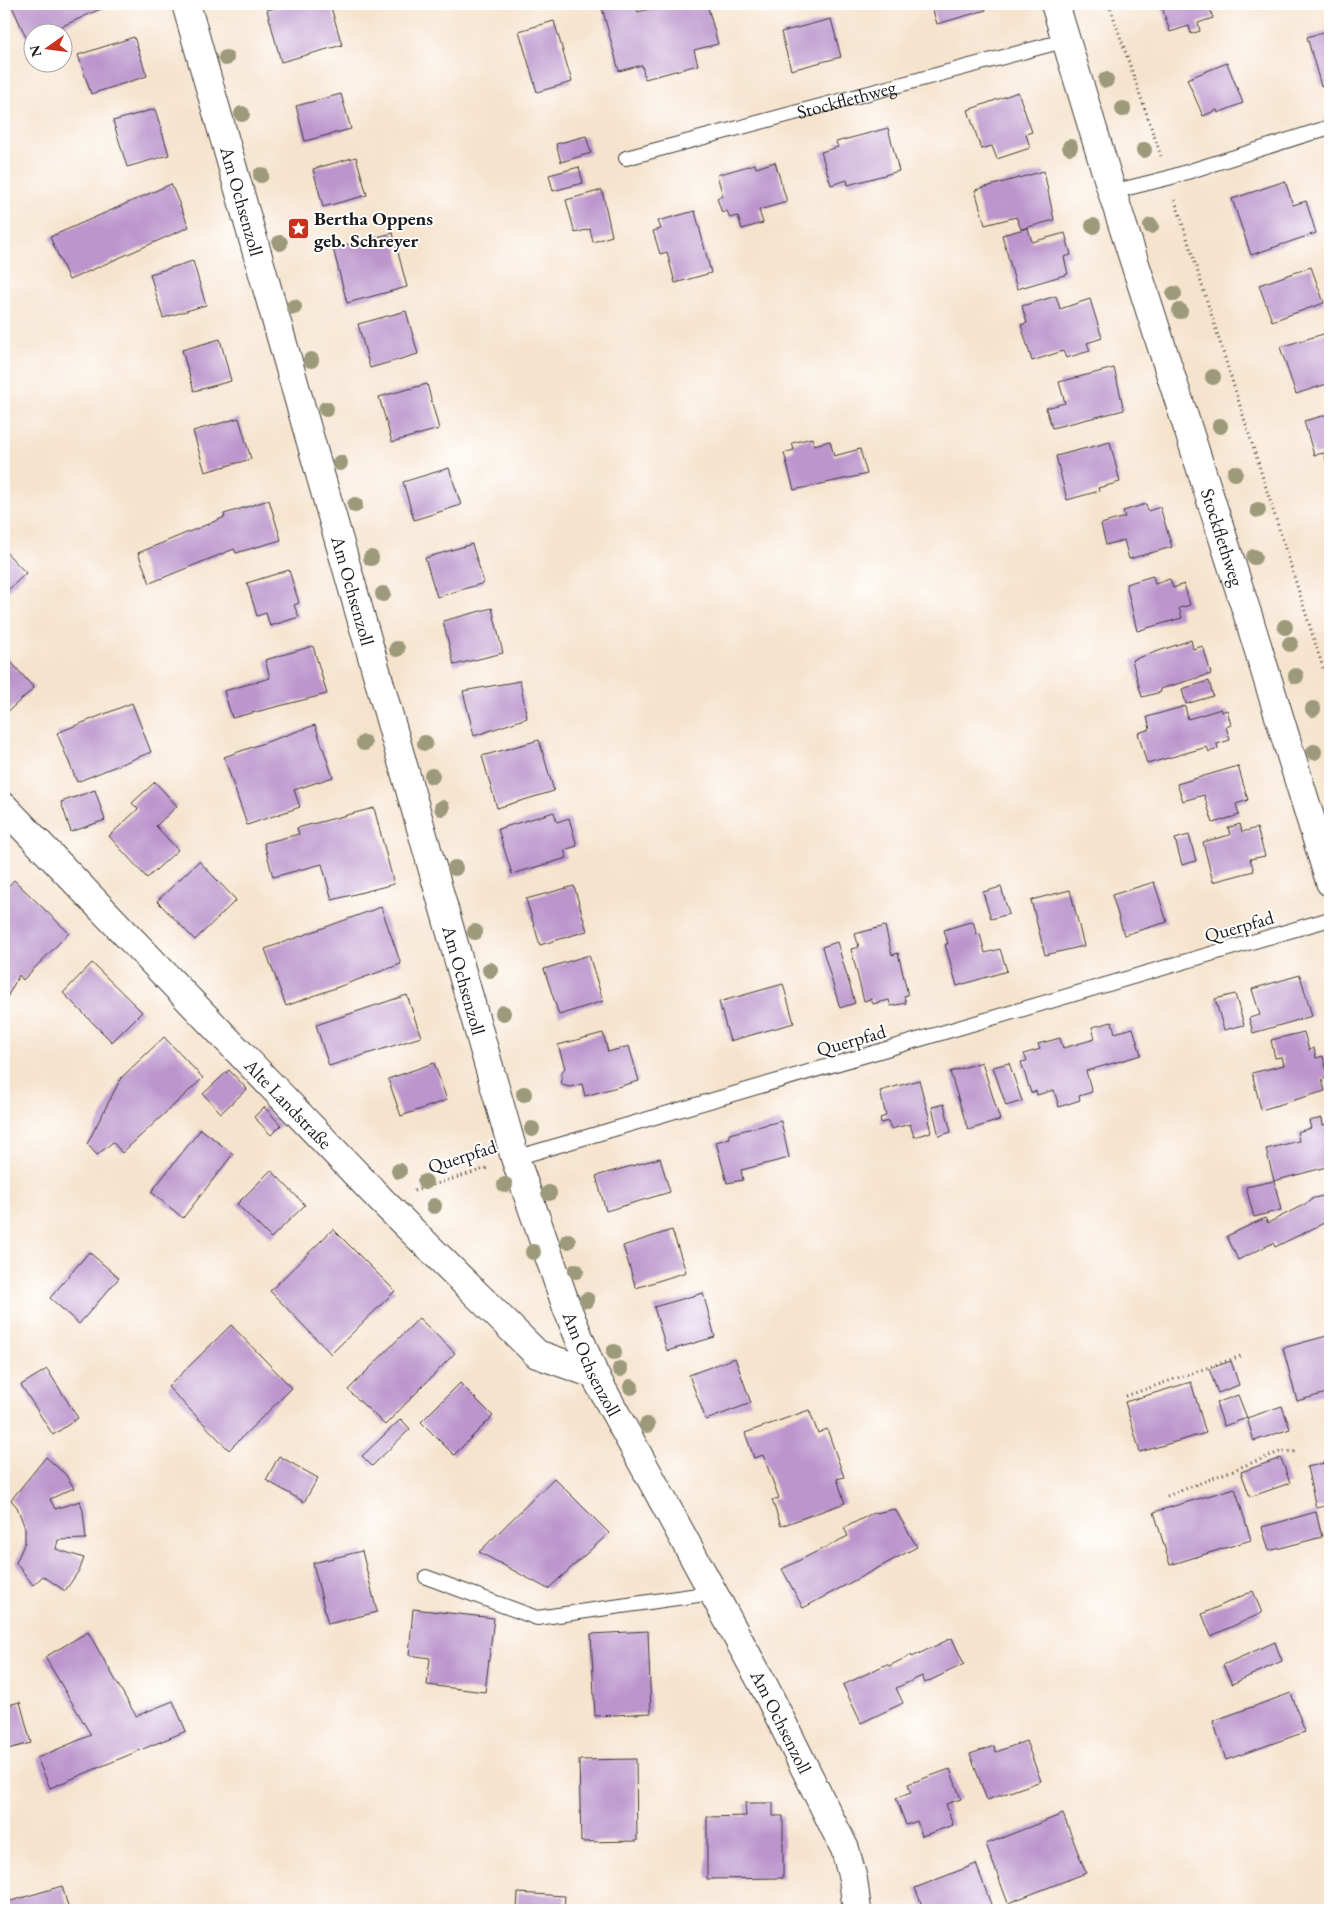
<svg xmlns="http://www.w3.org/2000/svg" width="1334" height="1914" font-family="'EB Garamond',serif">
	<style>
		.building { fill: #bc95cc }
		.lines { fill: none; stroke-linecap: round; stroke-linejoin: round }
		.lane-casing { stroke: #3d3a37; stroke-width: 16 }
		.street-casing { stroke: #3d3a37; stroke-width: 30 }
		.path { stroke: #3d3a37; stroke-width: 3; stroke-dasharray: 1 4; stroke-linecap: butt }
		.lane { stroke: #fff; stroke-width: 14 }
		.street { stroke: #fff; stroke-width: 28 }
		.tree { fill: #9d9a7c }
		.labels { text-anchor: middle; stroke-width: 4; stroke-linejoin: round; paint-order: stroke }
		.street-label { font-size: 19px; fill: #1c1c1c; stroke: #fff }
		.poi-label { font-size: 19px; font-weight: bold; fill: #1c1c1c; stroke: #fff; text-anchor: start }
	</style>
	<rect width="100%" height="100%" fill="#fff"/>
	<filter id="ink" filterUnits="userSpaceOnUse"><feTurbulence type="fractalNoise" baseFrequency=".02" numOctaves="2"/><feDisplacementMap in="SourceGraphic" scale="10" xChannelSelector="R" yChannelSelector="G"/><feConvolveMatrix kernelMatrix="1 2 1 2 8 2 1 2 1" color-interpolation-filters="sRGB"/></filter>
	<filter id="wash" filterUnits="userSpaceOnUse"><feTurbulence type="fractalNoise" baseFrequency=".0096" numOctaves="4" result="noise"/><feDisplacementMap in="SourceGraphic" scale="20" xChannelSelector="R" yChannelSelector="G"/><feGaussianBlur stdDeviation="1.12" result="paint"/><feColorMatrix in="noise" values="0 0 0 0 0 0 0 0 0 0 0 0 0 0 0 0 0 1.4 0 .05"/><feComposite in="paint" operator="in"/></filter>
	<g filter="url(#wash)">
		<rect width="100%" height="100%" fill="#f6e3cd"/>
		<g id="blocks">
			<path class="building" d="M11,4H112L49,32H32V40L28,42Z
				M291,4H330L342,45L281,62L267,10Z
				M601,4H636L638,12L669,4H707L718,44L694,50L698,65L645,79L642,65L619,71Z
				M931,4H984L986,10L937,24Z
				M1161,4H1208L1213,18L1198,23L1200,31L1191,34L1189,26L1170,32Z
				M831,19L841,57L791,70L781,32Z
				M554,21L572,82L537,92L519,31Z
				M1330,30V83L1321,86L1307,37Z
				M134,37L147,76L91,94L78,55Z
				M1227,63L1243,103L1218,113L1217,110L1203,116L1187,79Z
				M1018,92L1032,132L1026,134L1030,148L997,159L992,146L981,149L968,110Z
				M341,94L351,129L305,141L296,106Z
				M155,109L169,155L127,167L113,121Z
				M888,128L899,171L848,185L847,180L831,185L821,152L838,147L836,142Z
				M586,136L591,153L561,162L556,144Z
				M356,157L367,195L323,207L313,169Z
				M775,162L787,202L759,210L763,223L742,229L738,216L730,218L727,211L722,213L717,198L723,196L717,175L755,164L756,168Z
				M579,167L583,183L553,191L549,175Z
				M1044,171L1054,220L1021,229L1016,217L985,225L975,190Z
				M1285,181L1293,205L1306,201L1316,233L1251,255L1232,199Z
				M171,184L189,227L69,280L50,237Z
				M602,190L612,236L593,242L590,229L575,233L566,200Z
				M695,211L711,273L675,283L667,252L660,254L653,231L661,229L658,221Z
				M1028,228L1032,242L1065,233L1071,255L1064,257L1068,274L1017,289L1002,235Z
				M393,233L407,287L347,303L333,248Z
				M193,261L206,305L163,318L150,274Z
				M1311,267L1324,303L1272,321L1259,285Z
				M1056,296L1060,309L1090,299L1102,338L1087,343L1090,351L1066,358L1063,351L1032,361L1021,325L1027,323L1022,306Z
				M406,311L418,354L370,368L358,324Z
				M1330,332V383L1296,394L1280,347Z
				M220,339L231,381L194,391L182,350Z
				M1114,368L1124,410L1052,428L1046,408L1065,403L1059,382Z
				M427,384L439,429L392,442L379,397Z
				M1330,414V474L1324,453L1314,455L1304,421Z
				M239,418L251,459L205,472L193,431Z
				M812,438L814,445L830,441L834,456L860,449L867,474L794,490L784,453L794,450L792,443Z
				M1110,442L1120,482L1098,488L1099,491L1067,500L1056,456Z
				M449,468L461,505L414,520L403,482Z
				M269,500L281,540L236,553L234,549L150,583L138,553L225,517L224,514Z
				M1146,504L1148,511L1160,507L1172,547L1129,559L1124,540L1106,545L1101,524L1125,517L1123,511Z
				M472,544L484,583L437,597L425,558Z
				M4,550L26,573L4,594Z
				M289,570L299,603L294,605L299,617L270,626L266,613L257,616L247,583Z
				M1153,576L1155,584L1170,579L1173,588L1184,584L1190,605L1179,608L1182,618L1137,631L1126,584Z
				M492,608L503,653L454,665L443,621Z
				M1191,640L1193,649L1203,646L1211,674L1160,689L1161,692L1142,697L1132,660Z
				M313,646L327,694L232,718L224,691L270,678L265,660Z
				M4,654L34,688L4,715Z
				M520,681L527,718L474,736L463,691Z
				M1209,681L1213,696L1186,704L1182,689Z
				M132,703L151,752L77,782L57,733Z
				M1185,706L1188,719L1221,709V712L1227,710L1231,725L1226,727L1230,740L1217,744L1218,749L1209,752L1207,747L1147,764L1138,733L1150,729L1147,717Z
				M315,725L333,777L294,790L300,807L247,825L224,757Z
				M539,740L554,791L497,808L482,756Z
				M1238,766L1248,800L1236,804L1239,815L1213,823L1204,795L1183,801L1177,784Z
				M155,782L177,806L156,826L178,850L147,878L109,836L138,809L132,803Z
				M95,790L105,820L71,832L61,802Z
				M374,808L394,884L332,900L322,864L273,877L264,843L299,834L297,828Z
				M554,812L557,822L569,818L577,846L564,850L567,858L512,874L498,829Z
				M1240,824L1242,832L1257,828L1265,856L1250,859L1254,871L1213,882L1203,842L1230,835L1228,828Z
				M1189,835L1196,861L1182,865L1175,839Z
				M199,861L236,900L195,940L157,901Z
				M14,880L69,933L23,980L19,975L4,1003V891Z
				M1154,882L1167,922L1124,935L1112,895Z
				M574,886L587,931L540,945L526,899Z
				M1001,887L1009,914L991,919L983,892Z
				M1070,890L1084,946L1045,955L1031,900Z
				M381,907L401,964L286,1006L265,949Z
				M973,921L977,935L980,934L985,953L1000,949L1007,971L957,986L945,944H948L944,930Z
				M885,926L892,955L898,953L908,995L904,996L906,1003L891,1006L889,1000L873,1004L871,999L864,1001L851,949L859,947L855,934Z
				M837,942L855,1003L840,1008L822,947Z
				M589,955L603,1001L559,1015L544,969Z
				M92,963L142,1012L112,1042L63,993Z
				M1300,975L1312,1016L1253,1033L1249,1018L1260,1015L1252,989Z
				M783,984L794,1023L730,1041L719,1002Z
				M1235,994L1244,1025L1224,1030L1215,999Z
				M407,995L421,1037L329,1066L316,1025Z
				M1112,1022L1115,1033L1133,1028L1141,1055L1086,1071L1092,1092L1079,1096L1080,1100L1059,1107L1054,1090L1037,1095L1036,1091L1031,1093L1021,1062L1027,1061L1024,1054L1040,1049L1038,1044L1060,1038L1063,1048L1095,1039L1092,1027Z
				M1304,1032L1309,1050L1314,1048L1316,1058L1323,1056L1328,1078L1322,1079L1325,1091L1261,1110L1252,1073L1284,1065L1282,1057L1275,1058L1271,1040Z
				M603,1033L608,1052L629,1046L639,1081L585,1096L582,1084L570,1087L562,1085L561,1073L565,1068L558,1045Z
				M164,1037L203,1078L122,1153L113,1142L97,1155L87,1144L121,1078Z
				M982,1062L1000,1120L968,1130L950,1072Z
				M434,1063L447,1100L401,1116L388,1079Z
				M1009,1063L1022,1101L1006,1106L993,1067Z
				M229,1070L247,1089L221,1113L203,1094Z
				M919,1080L930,1120H928L931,1132L914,1137L910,1124L891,1129L888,1121L881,1123L880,1118L886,1116L880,1091Z
				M944,1104L951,1132L939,1136L932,1107Z
				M264,1107L281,1125L271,1135L254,1117Z
				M1322,1118L1323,1125L1330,1124V1166L1274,1181L1266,1149L1299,1141L1297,1132L1311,1128L1309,1121Z
				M781,1121L789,1158L741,1170L743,1180L727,1183L716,1142L730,1138L729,1134Z
				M201,1129L233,1154L183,1218L151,1192Z
				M660,1158L670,1192L606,1211L596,1176Z
				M271,1170L305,1205L271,1238L237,1204Z
				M1274,1181L1281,1210L1254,1217L1246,1187Z
				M1330,1194V1246L1324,1223L1275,1247L1273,1243L1238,1260L1227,1236L1265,1218L1268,1223L1311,1201V1199Z
				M333,1229L395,1291L331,1354L270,1291Z
				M672,1230L686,1272L636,1288L623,1246Z
				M89,1252L119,1278L79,1324L50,1298Z
				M703,1293L715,1337L667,1351L654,1307Z
				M419,1318L455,1353L385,1425L348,1390Z
				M231,1325L292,1388L229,1450L168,1387Z
				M1330,1335V1392L1297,1401L1283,1348Z
				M735,1358L751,1403L706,1420L689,1375Z
				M1231,1361L1239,1385L1218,1393L1209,1369Z
				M47,1369L78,1418L53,1435L21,1385Z
				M1191,1382L1206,1433L1140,1452L1125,1402Z
				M460,1383L493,1416L454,1455L421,1422Z
				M1238,1395L1247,1418L1224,1426L1216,1403Z
				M1282,1406L1290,1429L1254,1441L1247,1418Z
				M809,1410L818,1433L827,1429L844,1477L837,1479L845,1503L781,1526L772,1500L779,1498L763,1455L754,1458L745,1433Z
				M401,1419L410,1429L372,1466L362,1456Z
				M279,1456L318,1478L304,1502L266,1480Z
				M46,1457L65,1474L74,1488L50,1499L55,1509L80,1501L83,1511L86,1539L58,1540L56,1549L84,1558L80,1569L65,1591L43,1576L33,1585L16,1563L25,1542V1528L17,1507L11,1500Z
				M1281,1458L1290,1483L1250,1497L1241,1472Z
				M1330,1462V1505L1316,1508L1307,1467Z
				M554,1478L609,1533L548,1589L479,1552Z
				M1235,1488L1251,1540L1170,1565L1154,1512Z
				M895,1509L917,1547L803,1608L782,1569L848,1536L844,1528L871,1514Z
				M1316,1512L1322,1537L1269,1551L1262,1527Z
				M362,1551L377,1612L328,1624L313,1563Z
				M1253,1591L1262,1613L1211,1636L1202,1614Z
				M413,1609L494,1618L485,1692L427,1685L430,1658L409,1655Z
				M648,1631L651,1713L595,1716L591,1634Z
				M88,1632L136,1716L173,1701L186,1731L50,1788L37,1758L91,1735L45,1657Z
				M952,1638L964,1664L925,1683L922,1676L896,1688L903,1703L861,1723L843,1685L887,1664L889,1666L911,1655L912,1657Z
				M1275,1642L1282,1661L1232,1684L1223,1665Z
				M1291,1693L1305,1732L1226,1760L1213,1721Z
				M20,1702L31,1743L4,1750V1706Z
				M1026,1741L1041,1781L987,1800L970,1754L994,1746L996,1752Z
				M636,1759L637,1841L581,1842L579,1760Z
				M950,1769L961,1799L946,1804L953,1825L922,1836L917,1821L906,1825L896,1798L911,1793L908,1784Z
				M745,1803H773V1816H783V1878L707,1879V1817L746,1816Z
				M1063,1814L1086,1873L1008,1903L986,1844Z
				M976,1864L992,1907L985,1910H924L915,1888Z
				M62,1886L69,1910H4V1903Z
				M518,1893L565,1896L564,1910H517Z"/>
		</g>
	</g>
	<g filter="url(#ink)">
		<use href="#blocks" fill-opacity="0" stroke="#3d3a37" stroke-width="1"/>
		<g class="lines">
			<defs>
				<g id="lane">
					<path id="s1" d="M626,158L1067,40"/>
					<path d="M1112,192L1168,178L1330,127"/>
					<path d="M515,1158L1330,919"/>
					<path d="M426,1577L537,1618L712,1593"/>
				</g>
				<g id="street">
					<path id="s2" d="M186,4L515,1158L567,1308L594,1374L765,1688L845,1849L853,1879L857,1910"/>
					<path id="s3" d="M1055,4L1112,192L1249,619L1330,882"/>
					<path id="s4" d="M4,807L383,1202L537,1354L594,1374"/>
				</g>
			</defs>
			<use href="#lane" class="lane-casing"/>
			<use href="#street" class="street-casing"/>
			<path class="path" d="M1109,4L1161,156
				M1175,200L1330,690
				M414,1191L487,1168
				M1126,1396L1241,1356
				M1167,1496L1282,1451L1297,1452"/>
			<use href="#lane" class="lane"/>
			<use href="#street" class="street"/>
		</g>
		<g class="tree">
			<circle cx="226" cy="58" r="8"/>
			<circle cx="1106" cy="80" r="8"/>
			<circle cx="1123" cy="109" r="8"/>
			<circle cx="242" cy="114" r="8"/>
			<circle cx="1070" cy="147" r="8"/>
			<circle cx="1144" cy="150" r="8"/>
			<circle cx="261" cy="175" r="8"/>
			<circle cx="1093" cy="226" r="8"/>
			<circle cx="1151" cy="226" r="8"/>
			<circle cx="280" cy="243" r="8"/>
			<circle cx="1174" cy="294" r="8"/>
			<circle cx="294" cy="307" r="8"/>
			<circle cx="1180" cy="311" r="8"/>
			<circle cx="311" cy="360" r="8"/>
			<circle cx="1213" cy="377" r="8"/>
			<circle cx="326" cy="409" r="8"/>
			<circle cx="1220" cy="426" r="8"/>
			<circle cx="340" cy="463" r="8"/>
			<circle cx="1235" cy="473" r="8"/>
			<circle cx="355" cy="505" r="8"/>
			<circle cx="1258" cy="510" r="8"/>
			<circle cx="1254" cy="557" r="8"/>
			<circle cx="371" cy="558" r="8"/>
			<circle cx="383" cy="594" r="8"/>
			<circle cx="1285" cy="627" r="8"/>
			<circle cx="1290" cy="644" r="8"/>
			<circle cx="397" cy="649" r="8"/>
			<circle cx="1296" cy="676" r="8"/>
			<circle cx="1313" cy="709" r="8"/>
			<circle cx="364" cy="743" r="8"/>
			<circle cx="425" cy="743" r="8"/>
			<circle cx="1314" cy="752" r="8"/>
			<circle cx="432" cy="776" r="8"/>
			<circle cx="442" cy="808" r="8"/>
			<circle cx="455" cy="868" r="8"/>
			<circle cx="475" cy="932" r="8"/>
			<circle cx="490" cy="970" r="8"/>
			<circle cx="503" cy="1013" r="8"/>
			<circle cx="524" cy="1094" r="8"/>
			<circle cx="532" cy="1129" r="8"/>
			<circle cx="399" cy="1171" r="8"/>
			<circle cx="425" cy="1182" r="8"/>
			<circle cx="505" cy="1185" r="8"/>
			<circle cx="549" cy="1193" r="8"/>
			<circle cx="434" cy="1206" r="8"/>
			<circle cx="568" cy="1241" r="8"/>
			<circle cx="533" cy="1252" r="8"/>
			<circle cx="576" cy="1271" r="8"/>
			<circle cx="587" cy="1300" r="8"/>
			<circle cx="614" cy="1352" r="8"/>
			<circle cx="620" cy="1369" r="8"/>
			<circle cx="631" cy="1387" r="8"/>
			<circle cx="647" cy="1425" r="8"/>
		</g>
	</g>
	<defs>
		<symbol id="sight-square" viewBox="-11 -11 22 22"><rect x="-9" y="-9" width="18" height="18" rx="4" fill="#c8321e" stroke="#fff"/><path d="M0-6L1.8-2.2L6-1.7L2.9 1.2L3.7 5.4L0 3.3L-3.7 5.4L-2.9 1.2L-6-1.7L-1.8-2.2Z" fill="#fff"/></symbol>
	</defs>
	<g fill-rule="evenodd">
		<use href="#sight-square" x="286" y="216" width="25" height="25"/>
	</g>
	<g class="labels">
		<g class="street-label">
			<text dy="7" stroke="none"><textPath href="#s1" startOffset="228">Stockflethweg</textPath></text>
			<text dy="7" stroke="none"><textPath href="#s2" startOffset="205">Am Ochsenzoll</textPath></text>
			<text dy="7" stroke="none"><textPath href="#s3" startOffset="559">Stockflethweg</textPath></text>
			<text dy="7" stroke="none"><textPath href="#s2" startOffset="610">Am Ochsenzoll</textPath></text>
			<text transform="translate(1239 926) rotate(-16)" y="7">Querpfad</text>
			<text dy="7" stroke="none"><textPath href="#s2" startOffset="1015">Am Ochsenzoll</textPath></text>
			<text transform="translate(851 1040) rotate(-16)" y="7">Querpfad</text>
			<text dy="7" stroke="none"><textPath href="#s4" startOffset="411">Alte Landstraße</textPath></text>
			<text transform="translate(462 1156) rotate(-18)" y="7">Querpfad</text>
			<text dy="7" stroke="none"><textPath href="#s2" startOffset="1420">Am Ochsenzoll</textPath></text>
			<text dy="7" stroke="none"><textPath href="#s2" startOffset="1825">Am Ochsenzoll</textPath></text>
		</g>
		<g class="poi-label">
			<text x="314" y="225">Bertha Oppens<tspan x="314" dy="22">geb. Schreyer</tspan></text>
		</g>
	</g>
	<rect width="1334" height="1914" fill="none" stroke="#fff" stroke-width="20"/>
	<g transform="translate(48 48) rotate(256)"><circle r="24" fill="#ffffff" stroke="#a4a4a4"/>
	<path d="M0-4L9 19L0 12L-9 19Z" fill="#c8321e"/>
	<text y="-8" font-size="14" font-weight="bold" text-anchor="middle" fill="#1c1c1c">N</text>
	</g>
</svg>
